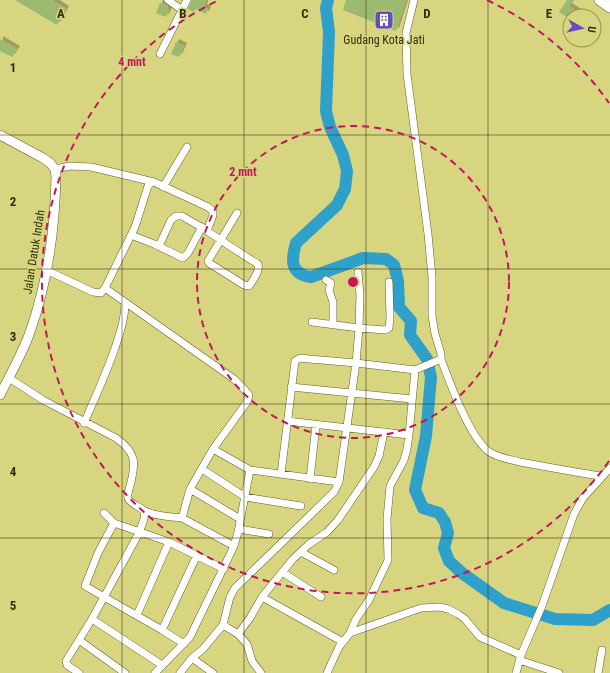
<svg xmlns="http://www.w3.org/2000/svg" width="610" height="673" font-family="'Roboto Condensed',sans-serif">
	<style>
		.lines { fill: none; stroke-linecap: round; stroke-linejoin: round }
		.river { stroke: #2fa0c9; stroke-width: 12 }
		.building { fill: #9bba6f; filter: url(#shadow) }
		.minor-casing { stroke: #636120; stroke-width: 8 }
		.tertiary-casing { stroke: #636120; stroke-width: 10 }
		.primary-casing { stroke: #636120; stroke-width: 12 }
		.minor { stroke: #fff; stroke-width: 7 }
		.tertiary { stroke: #fff; stroke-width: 9 }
		.primary { stroke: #fff; stroke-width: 11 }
		.grid { fill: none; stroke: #302f0b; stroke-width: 1; stroke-opacity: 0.55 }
		.ring { fill: none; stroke: #c2185b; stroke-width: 2; stroke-dasharray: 7 5 }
		.labels { text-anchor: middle; stroke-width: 3; stroke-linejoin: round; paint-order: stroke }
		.poi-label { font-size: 12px; fill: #302f0b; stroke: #d7d580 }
		.street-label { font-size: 12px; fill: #302f0b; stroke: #d7d580 }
		.grid-label { font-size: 13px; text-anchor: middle; font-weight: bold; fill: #302f0b; stroke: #d7d580; stroke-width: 3; stroke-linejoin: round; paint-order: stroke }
		.centre { fill: #c2185b; stroke: #d7d580; stroke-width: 2 }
		.ring-label { font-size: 12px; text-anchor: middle; font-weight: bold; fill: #c2185b; stroke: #d7d580; stroke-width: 3; stroke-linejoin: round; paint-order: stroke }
	</style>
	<defs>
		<filter id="shadow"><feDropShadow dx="3" dy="-3" stdDeviation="0" flood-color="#0004"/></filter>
	</defs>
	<rect width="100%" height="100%" fill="#d7d580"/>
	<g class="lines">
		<path class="river" d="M328,0L326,8L329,32L326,111L330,127L343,155L347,171L345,189L337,205L296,243C291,260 290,274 311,277L363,258L386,259L394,265L398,281L399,307L411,321L410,335L427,359L431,377L426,436L415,490L423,508L439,513L445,522L448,533L444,548L449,561L462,573L504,603L555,619L593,620L610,610"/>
	</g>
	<path class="building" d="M15,0H52L66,9L57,25Z
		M192,0H203L206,1L204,7L208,9L206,14L195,9L194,12L188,9Z
		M346,0H406L396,31L343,10Z
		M567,0H573L569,6L584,16H570V19L559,12Z
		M160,3L168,6L167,9L169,10L166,17L156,13Z
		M0,39L17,49L12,57L0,51Z
		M176,42L184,46L179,57L171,54Z"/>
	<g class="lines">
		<defs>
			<path id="minor" d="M168,0L182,10
				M160,54L187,0
				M55,169L70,166L91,167L154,182
				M163,187L187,147
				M131,235L154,244L183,258L188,253L202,227
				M159,246L171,220L176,216H182L206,230
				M46,270L93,292L101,293L105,288L135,227L148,186L151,183L154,182L208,207L213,211V215L207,231C224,242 241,254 258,264C260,272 253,280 249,286L244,285L209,263L208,261L237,213
				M326,280L331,283L329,290L333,302V325
				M105,288L234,379L244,389L249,395L247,402L213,449L190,489L182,518
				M312,322L359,328L360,295L358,272
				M441,359C450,383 469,436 488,451C497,458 510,459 520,462C547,467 574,472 601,476
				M9,378L43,400L116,438C137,453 136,463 130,486C129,490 127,494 128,498C129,502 134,504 137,506C140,507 142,510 145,511C154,516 172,517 182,518L234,546
				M291,387L412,399
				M287,421L409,435L415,370
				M84,423C95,398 106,374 115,348C120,333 125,319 125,303
				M213,449L250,470
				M202,469L245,497L301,506
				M281,474L295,361L300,358L309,359L356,363L415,370L441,359V354L435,334L432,316V277L428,234L407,74L406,33L414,0
				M310,479L316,425
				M190,489L240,519
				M104,513L114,523L98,553L85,586L162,630L184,644
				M114,523L169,542L224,569
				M239,529L269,534
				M301,552L334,570
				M282,572L321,597
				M262,597L343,642
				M137,615L169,542
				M92,619L162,665
				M223,625L238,634L250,618L262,597L293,559L308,545L327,532L338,520L374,467L379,456L384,432
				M162,630L197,555
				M350,633L421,608L440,607L448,609L458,614L465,619L480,637L521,655
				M238,634L247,644L252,661L261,673
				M79,640L125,673
				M192,658L213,673
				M519,660L559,673
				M79,673L67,665L66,661L92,619L139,533L144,519L145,511
				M155,673L190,637L234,546L238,532L250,470L339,482L356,363L359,328L385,330L389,328L390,318L389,282
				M180,673L192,658L203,649L223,625L230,597L235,588L334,492L339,482
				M327,673L339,647L350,633L356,619L369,600L388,560L387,519L390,486L404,460L407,449L409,435
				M516,673L521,655L542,606L574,514L583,498L610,468
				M598,673L602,650"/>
			<path id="tertiary" d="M0,135L43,158L50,163L55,169L56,176C55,229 47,285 29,335C21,356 10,375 0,395"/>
			<path id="primary" d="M600,0L610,7"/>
		</defs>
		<use href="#minor" class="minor-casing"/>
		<use href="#tertiary" class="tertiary-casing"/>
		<use href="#primary" class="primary-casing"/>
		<use href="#minor" class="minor"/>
		<use href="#tertiary" class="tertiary"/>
		<use href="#primary" class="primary"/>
	</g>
	<path class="grid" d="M122,0V673M244,0V673M366,0V673M488,0V673M0,135H610M0,269H610M0,404H610M0,538H610"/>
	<g class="ring">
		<circle cx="353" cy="282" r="156"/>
		<path d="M609 461A312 312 0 1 1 219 0M487 0A312 312 0 0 1 609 103"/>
	</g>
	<defs>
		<symbol id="building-square" viewBox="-11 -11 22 22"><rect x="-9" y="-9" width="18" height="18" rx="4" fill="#654cc5" stroke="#d7d580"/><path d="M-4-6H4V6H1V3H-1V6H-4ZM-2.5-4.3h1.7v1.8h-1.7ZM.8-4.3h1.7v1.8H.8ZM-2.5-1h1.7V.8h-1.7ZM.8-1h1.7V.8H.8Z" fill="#fff"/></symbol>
	</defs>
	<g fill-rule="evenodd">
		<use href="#building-square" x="373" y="9" width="22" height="22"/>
	</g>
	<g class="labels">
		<g class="poi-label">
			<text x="384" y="44">Gudang Kota Jati</text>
		</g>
		<g class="street-label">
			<text transform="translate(34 252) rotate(-81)" y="4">Jalan Datuk Indah</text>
		</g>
	</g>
	<g class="grid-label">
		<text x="61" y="18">A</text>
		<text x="183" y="18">B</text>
		<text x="305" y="18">C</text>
		<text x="427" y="18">D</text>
		<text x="549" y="18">E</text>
		<text x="13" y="72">1</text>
		<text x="13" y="206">2</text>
		<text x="13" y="341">3</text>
		<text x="13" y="476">4</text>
		<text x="13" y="610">5</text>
	</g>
	<circle cx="353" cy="282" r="6" class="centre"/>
	<g class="ring-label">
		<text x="132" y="66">4 mnt</text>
		<text x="243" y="176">2 mnt</text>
	</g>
	<g transform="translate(582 28) rotate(98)"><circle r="19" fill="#d7d580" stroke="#949351"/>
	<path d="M0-3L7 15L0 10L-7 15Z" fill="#654cc5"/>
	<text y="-6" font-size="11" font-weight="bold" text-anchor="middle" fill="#302f0b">U</text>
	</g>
</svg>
